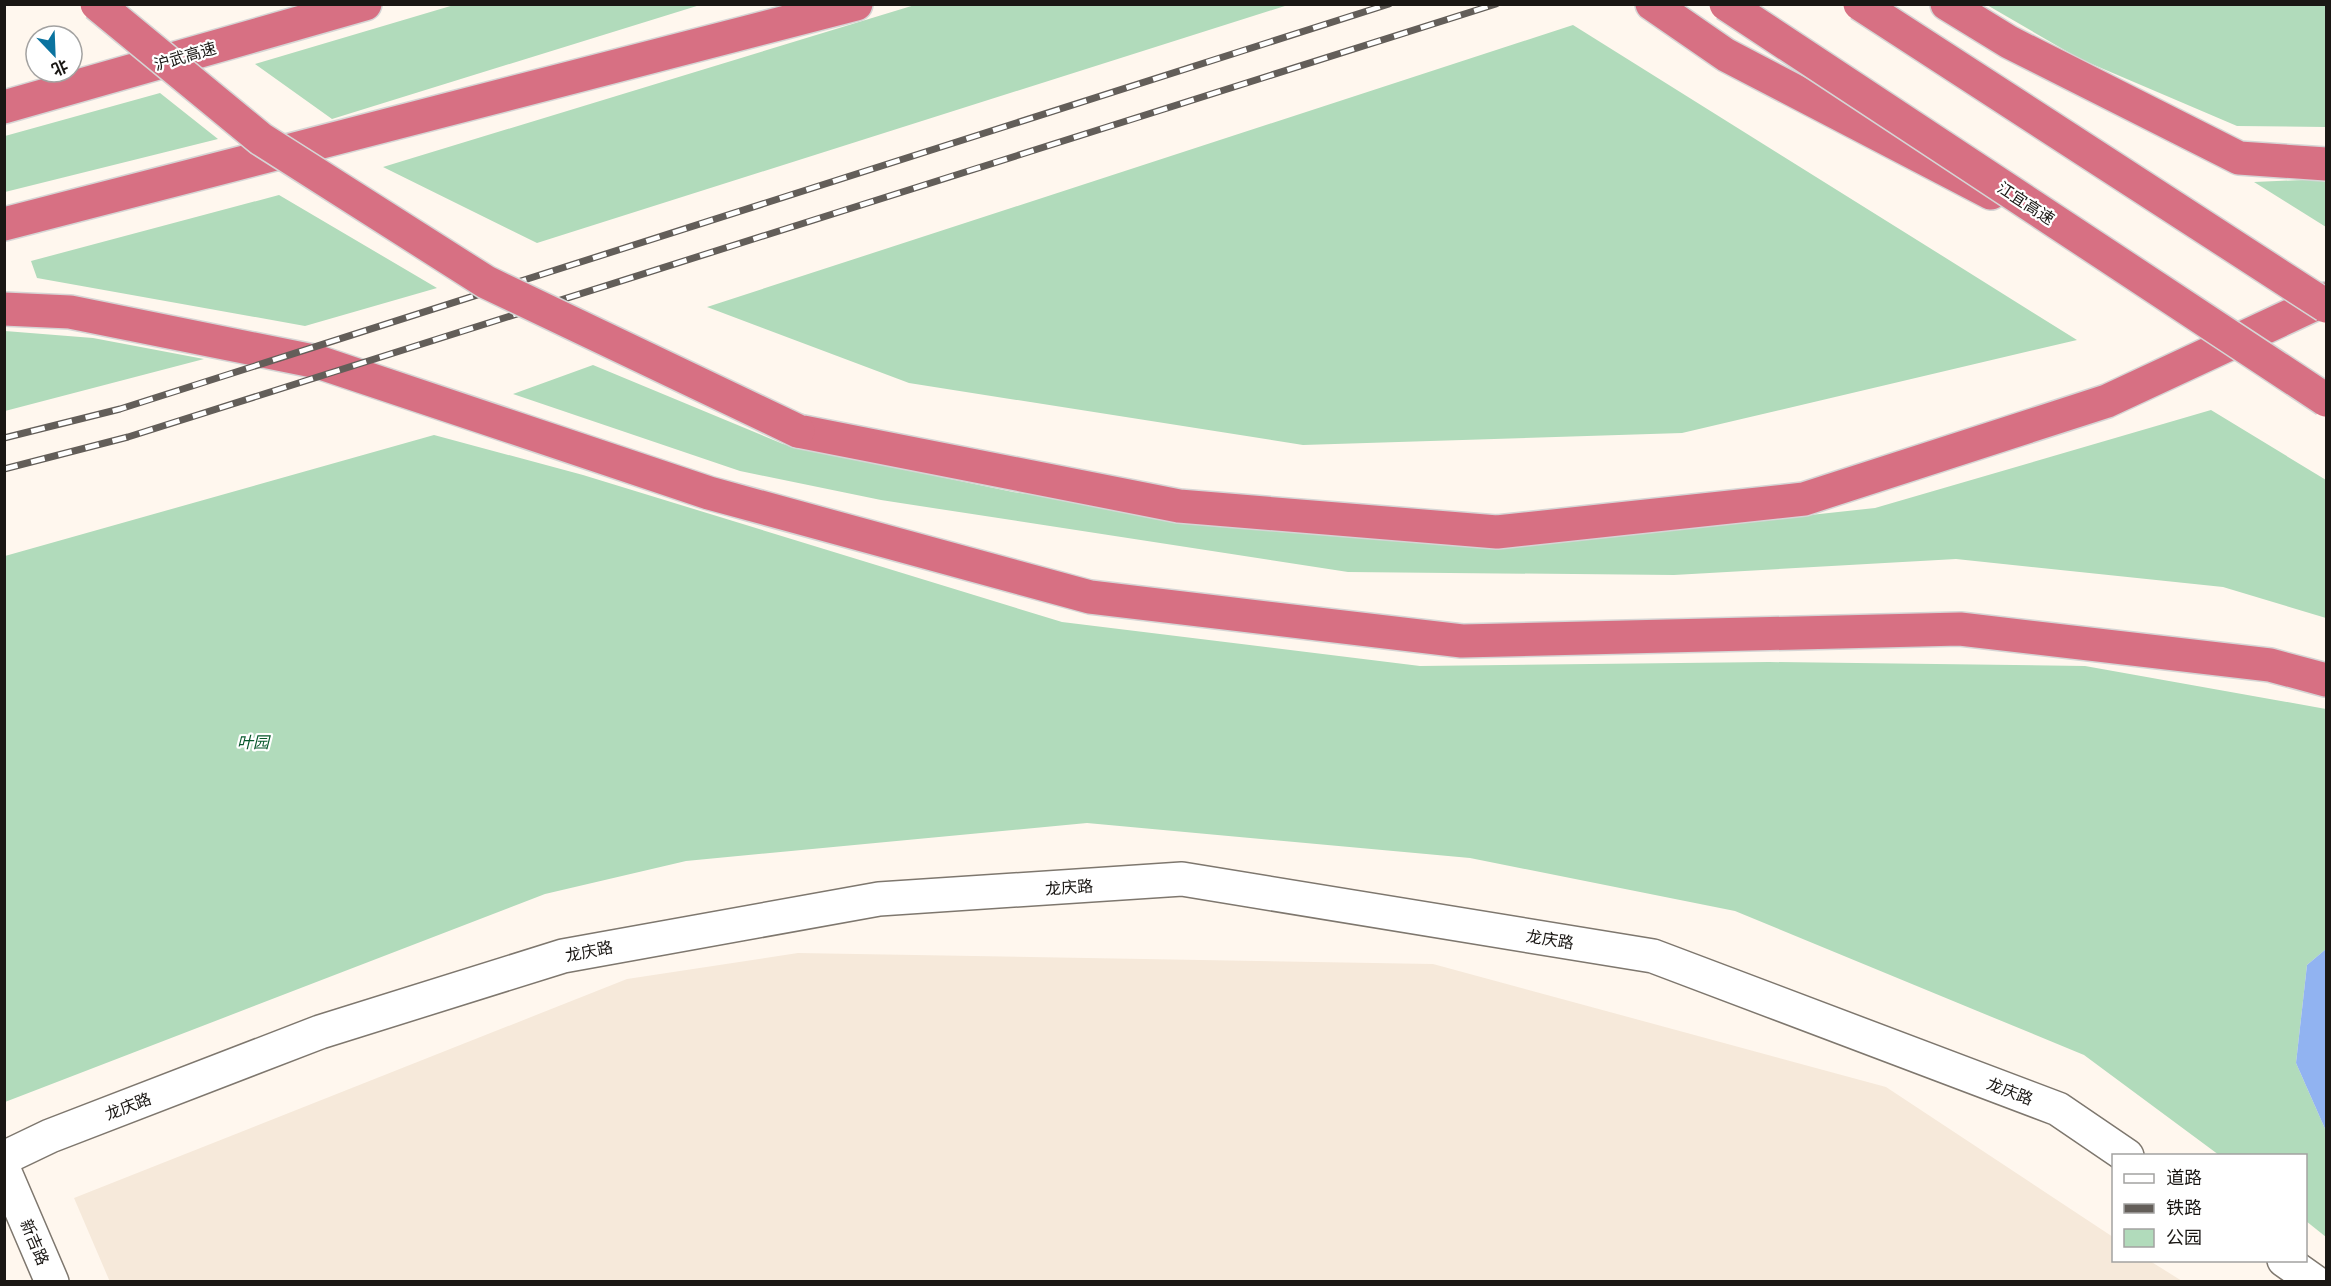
<svg xmlns="http://www.w3.org/2000/svg" width="2331" height="1286" font-family="Bitter,'Noto Sans SC',serif">
	<style>
		.built { fill: #f6e9da }
		.green { fill: #b1dbbb }
		.water { fill: #91b3f1 }
		.lines { fill: none; stroke-linecap: round; stroke-linejoin: round }
		.street-casing { stroke: #7e776e; stroke-width: 36 }
		.secondary-casing { stroke: #7e776e; stroke-width: 36 }
		.highway-casing { stroke: #d6d5d5; stroke-width: 36 }
		.street { stroke: #fff; stroke-width: 33 }
		.secondary { stroke: #fff; stroke-width: 33 }
		.highway { stroke: #d77083; stroke-width: 33 }
		.rail-casing { stroke: #635e59; stroke-width: 7 }
		.rail { stroke: #fff; stroke-width: 4.5; stroke-dasharray: 14; stroke-linecap: butt }
		.highway-bridge-casing { stroke: #d6d5d5; stroke-width: 36; stroke-linecap: butt }
		.highway-bridge { stroke: #d77083; stroke-width: 33 }
		.labels { text-anchor: middle; stroke-width: 4.5; stroke-linejoin: round; paint-order: stroke }
		.street-label { font-size: 16px; fill: #1a1714; stroke: #fff }
		.park-label { font-size: 16px; font-style: italic; fill: #08582c; stroke: #fff }
	</style>
	<rect width="100%" height="100%" fill="#fff7ee"/>
	<path class="built" d="M798,953L1433,964L1886,1087L2113,1237L2114,1260L2150,1261L2182,1281L110,1282L74,1198L627,979Z"/>
	<path class="green" d="M918,4L1288,5L537,243L383,167Z
		M454,5V4L700,5L332,119L255,64Z
		M1987,5H2326V127L2237,126L2080,59Z
		M1573,25L2077,340L1682,433L1303,445L909,383L707,307Z
		M160,93L218,139L5,192V136Z
		M2326,179V227L2254,182Z
		M279,195L437,288L305,326L37,278L31,261Z
		M5,331L93,338L204,359L5,411Z
		M593,365L783,444L1013,492L1301,529L1551,543L1875,508L2211,410L2326,480V618L2223,587L1956,559L1674,575L1348,572L881,500L740,471L513,394Z
		M434,435L583,475L1062,622L1420,666L1769,662L2085,666L2326,709V949L2307,965L2296,1063L2326,1131V1237L2306,1221V1156L2219,1155L2084,1055L1735,911L1470,858L1087,823L686,861L545,894L5,1102V556Z"/>
	<path class="water" d="M2326,949V1131L2296,1063L2307,965Z"/>
	<g class="lines">
		<defs>
			<path id="street" d="M4,1170L52,1282"/>
			<path id="secondary" d="M4,1158L50,1136L320,1032L563,956L879,899L1182,879L1653,956L2058,1109L2127,1156
				M2284,1260L2315,1282"/>
			<path id="highway" d="M1652,4L1726,55L1991,193
				M1947,4L2009,42L2239,158L2326,164
				M4,107L365,4
				M4,224L856,4
				M4,309L70,312L318,362L709,493L1090,597L1462,641L1960,629L2270,665L2326,680
				M798,431L1179,506L1497,532L1804,499L2107,401L2326,299"/>
		</defs>
		<use href="#street" class="street-casing"/>
		<use href="#secondary" class="secondary-casing"/>
		<use href="#highway" class="highway-casing"/>
		<use href="#street" class="street"/>
		<use href="#secondary" class="secondary"/>
		<use href="#highway" class="highway"/>
		<defs>
			<path id="rail" d="M4,438L120,409L1389,4
				M4,469L128,437L1496,4"/>
		</defs>
		<use href="#rail" class="rail-casing"/>
		<use href="#rail" class="rail"/>
		<defs>
			<path id="highway-bridge" d="M97,4L261,139L486,282L798,431
				M1726,4L2326,400
				M1860,4L2326,306"/>
		</defs>
		<use href="#highway-bridge" class="highway-bridge-casing"/>
		<use href="#highway-bridge" class="highway-bridge"/>
	</g>
	<g class="labels">
		<g class="street-label">
			<text transform="translate(185 56) rotate(-16)" y="6">沪武高速</text>
			<text transform="translate(2026 203) rotate(33)" y="6">江宜高速</text>
			<text transform="translate(1069 887) rotate(-4)" y="6">龙庆路</text>
			<text transform="translate(1550 939) rotate(9)" y="6">龙庆路</text>
			<text transform="translate(589 951) rotate(-11)" y="6">龙庆路</text>
			<text transform="translate(2010 1091) rotate(21)" y="6">龙庆路</text>
			<text transform="translate(128 1106) rotate(-21)" y="6">龙庆路</text>
			<text transform="translate(35 1242) rotate(67)" y="6">新吉路</text>
		</g>
		<g class="park-label">
			<text x="253" y="748">叶园</text>
		</g>
	</g>
	<rect width="2331" height="1286" fill="none" stroke="#1a1714" stroke-width="12"/>
	<rect x="2112" y="1154" width="195" height="108" fill="#ffffff" stroke="#a3a2a1" stroke-width="1.5"/>
	<rect x="2124" y="1174" width="30" height="9" fill="#ffffff" stroke="#a3a2a1" stroke-width="1.5"/>
	<text x="2166" y="1184" font-size="18" fill="#1a1714">道路</text>
	<rect x="2124" y="1204" width="30" height="9" fill="#635e59" stroke="#a3a2a1" stroke-width="1.5"/>
	<text x="2166" y="1214" font-size="18" fill="#1a1714">铁路</text>
	<rect x="2124" y="1229" width="30" height="18" fill="#b1dbbb" stroke="#a3a2a1" stroke-width="1.5"/>
	<text x="2166" y="1244" font-size="18" fill="#1a1714">公园</text>
	<g transform="translate(54 54) rotate(157)"><circle r="28" fill="#ffffff" stroke="#a3a2a1" stroke-width="1.5"/>
	<path d="M0-4.5L10 22L0 15L-10 22Z" fill="#0b739f"/>
	<text y="-9" font-size="16" font-weight="bold" text-anchor="middle" fill="#1a1714">北</text>
	</g>
</svg>
